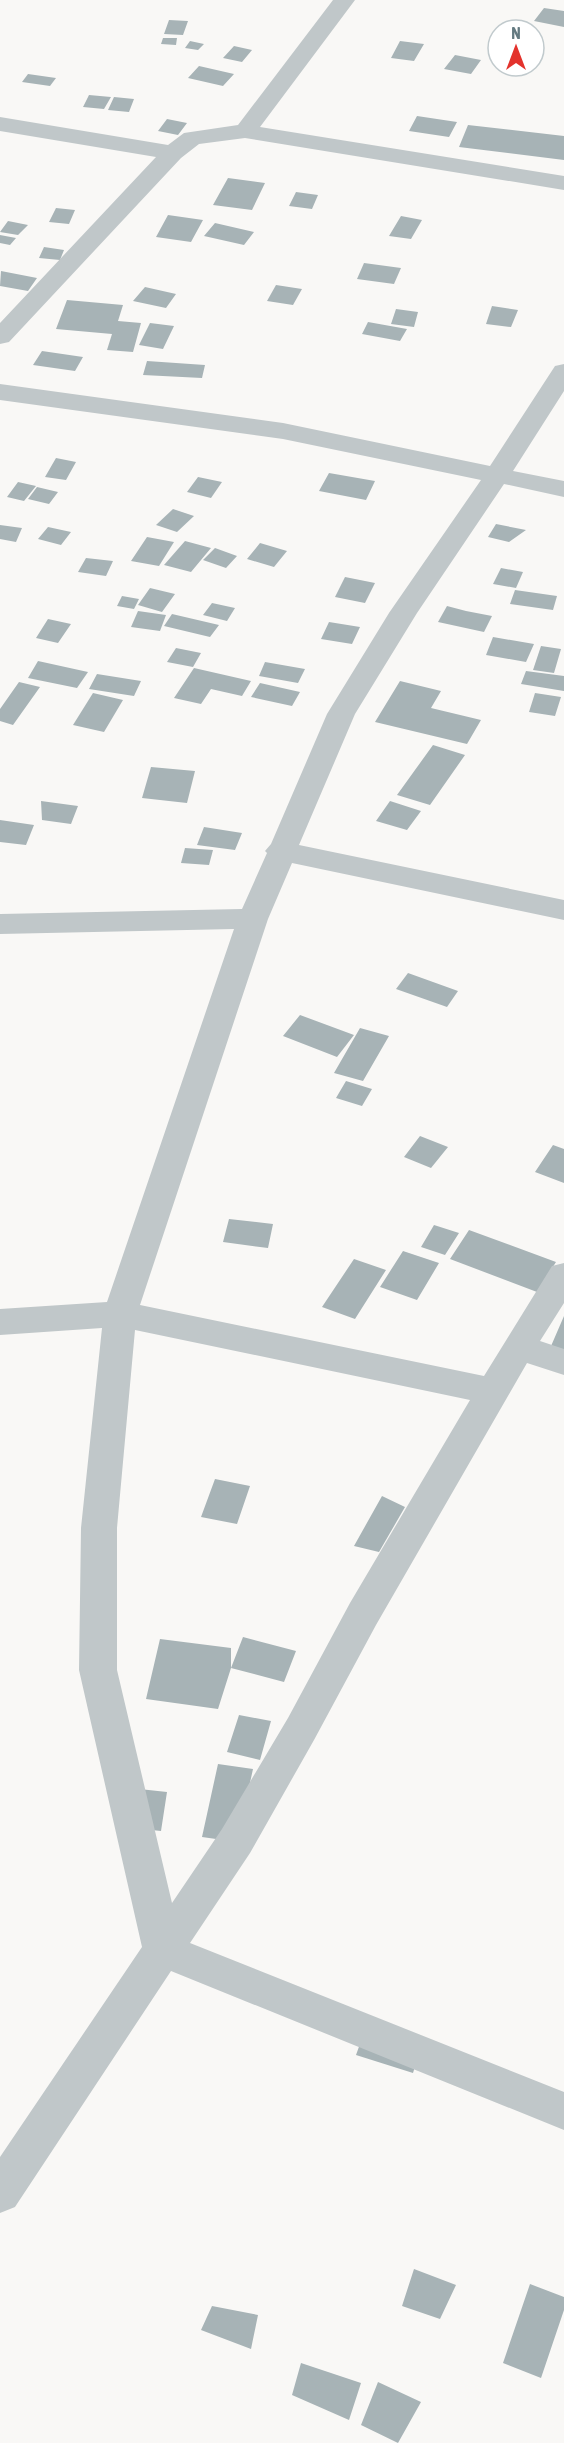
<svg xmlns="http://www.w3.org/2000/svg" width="564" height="2443" font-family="'Asap Condensed',sans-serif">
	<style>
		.building { fill: #a7b3b6 }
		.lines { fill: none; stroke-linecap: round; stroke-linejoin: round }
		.minor { fill: #c0c7c9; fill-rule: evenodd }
	</style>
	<rect width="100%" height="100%" fill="#f9f8f6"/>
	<path class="building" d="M544,8L564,11V27L534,21Z
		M169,20L188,21L183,35L164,34Z
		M163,38H177L176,45L161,44Z
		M190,41L204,44L198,50L185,48Z
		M400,41L424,44L414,61L391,58Z
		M234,46L252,50L242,62L223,58Z
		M455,55L481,60L471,74L444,69Z
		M199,66L234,74L223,86L188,78Z
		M28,74L56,78L50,86L22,82Z
		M89,95L111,97L104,109L83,107Z
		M114,97L134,99L129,112L108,110Z
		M417,116L457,122L449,137L409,131Z
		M167,119L187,123L178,135L158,131Z
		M468,125L564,136V160L459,147Z
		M228,178L265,183L252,210L213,205Z
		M296,192L318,195L312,209L289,206Z
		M56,208L75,210L69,224L49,222Z
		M168,215L203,220L191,242L156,237Z
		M401,216L422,220L411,239L389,236Z
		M8,221L28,225L18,235L0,232Z
		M215,223L254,232L244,245L204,236Z
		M0,235L16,238L10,245L0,243Z
		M44,247L64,250L60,260L39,258Z
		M364,263L401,268L394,284L357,279Z
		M1,271L37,278L28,291L0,286Z
		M276,285L302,289L293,305L267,301Z
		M145,287L176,294L166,308L133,301Z
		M67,300L123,305L118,321L141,323L133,352L107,350L112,334L56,329Z
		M492,306L518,310L511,327L486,324Z
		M396,309L418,312L414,327L391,324Z
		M368,322L407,329L400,341L362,334Z
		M150,323L174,326L163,349L139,345Z
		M42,351L83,357L75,371L33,365Z
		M147,361L205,365L202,378L143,375Z
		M56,458L76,462L66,480L45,477Z
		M329,473L375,481L366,500L319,491Z
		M198,477L222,482L211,498L187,492Z
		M18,482L36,486L24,501L7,497Z
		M37,487L58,492L49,504L28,499Z
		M173,509L194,516L177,532L156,525Z
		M496,524L526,530L509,542L488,537Z
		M0,525L22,528L16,542L0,539Z
		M48,527L71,532L61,545L38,539Z
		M147,537L174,542L159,566L131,561Z
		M185,541L211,548L191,572L164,565Z
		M260,543L287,551L274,567L247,559Z
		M215,548L237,556L226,568L203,560Z
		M86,558L113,561L106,576L78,572Z
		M501,568L523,572L516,588L493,584Z
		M345,577L375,583L365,603L335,597Z
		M150,588L175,594L162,612L138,605Z
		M515,590L557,596L553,610L510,604Z
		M122,596L139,599L134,609L117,606Z
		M212,603L235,608L227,621L203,615Z
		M447,606L466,611L492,616L484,632L438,622Z
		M138,611L166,615L160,631L131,627Z
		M172,614L219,625L210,637L164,626Z
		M48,619L71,624L58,643L36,638Z
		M329,622L360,627L352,644L321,639Z
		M493,637L534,644L526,662L486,655Z
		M541,646L561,649L554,673L533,670Z
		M176,648L201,653L193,667L167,662Z
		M38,661L88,672L77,688L28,678Z
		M265,662L305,669L298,683L259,676Z
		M194,668L251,681L242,696L211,689L201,704L174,698Z
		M526,671L564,676V691L521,684Z
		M97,674L141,681L134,696L89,689Z
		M400,681L441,691L431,708L481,720L467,744L375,722Z
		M19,682L40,687L13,725L0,721V709Z
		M260,683L300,692L292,706L251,697Z
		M93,693L123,700L104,732L73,725Z
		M535,693L561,697L555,716L529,712Z
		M433,745L465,755L430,805L397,795Z
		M151,767L195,771L187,803L142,798Z
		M41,801L78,806L71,824L42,820Z
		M390,801L421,811L407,830L376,821Z
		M0,820L34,825L26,845L0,842Z
		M204,827L242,833L235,850L197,845Z
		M185,848L213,850L209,865L181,863Z
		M408,973L458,991L447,1007L396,989Z
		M300,1015L354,1035L337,1057L283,1036Z
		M360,1028L389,1036L363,1081L334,1073Z
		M346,1081L372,1089L362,1106L336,1098Z
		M420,1136L448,1147L431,1168L404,1157Z
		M553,1145L564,1149V1183L535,1172Z
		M229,1219L273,1224L268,1248L223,1242Z
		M434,1225L459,1233L445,1255L421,1247Z
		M469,1230L556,1262L537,1292L450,1259Z
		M403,1251L439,1263L417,1300L380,1287Z
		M354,1259L386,1270L355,1319L322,1307Z
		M564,1316V1365L545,1360Z
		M215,1479L250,1486L237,1524L201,1517Z
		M382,1496L405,1507L379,1552L354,1546Z
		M243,1637L296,1651L284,1682L231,1668Z
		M160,1639L231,1648V1668L218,1709L146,1699Z
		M239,1715L271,1721L260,1760L227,1752Z
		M218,1764L253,1769L237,1842L202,1837Z
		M130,1788L167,1792L161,1831L123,1827Z
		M365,2030L421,2047L413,2073L356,2055Z
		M414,2269L456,2285L440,2319L402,2306Z
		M530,2284L564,2297V2310L541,2378L503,2363Z
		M212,2306L258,2315L251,2349L201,2330Z
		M301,2363L361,2383L349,2420L292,2395Z
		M378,2382L421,2402L398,2443L361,2425Z"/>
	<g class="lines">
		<path class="minor" d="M333,0H355L260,127L564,176V190L245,138L199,144L181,158L9,342L0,344V323L156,157L0,131V117L168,145L184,133L238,125Z
			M564,364V391L513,471L564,481V497L504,484L417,613L355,714L299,845L564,900V920L292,863L268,919L140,1305L484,1376L552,1266L564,1263V1303L540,1341L564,1349V1375L527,1363L376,1625L314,1740L250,1853L190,1943L564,2092V2130L171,1971L15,2207L0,2213V2157L142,1947L79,1670L81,1528L102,1328L0,1335V1309L107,1302L234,929L0,934V914L242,909L267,853L265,851L271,844L327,714L389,613L481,480L283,439L0,400V384L283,423L490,466L555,366ZM135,1330L470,1400L350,1603L288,1718L222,1829L172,1903L117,1670V1528Z"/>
	</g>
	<g transform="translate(516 48)"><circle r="28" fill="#ffffff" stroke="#c1cacd" stroke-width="1.5"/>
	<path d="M0-4.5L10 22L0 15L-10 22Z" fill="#e3322c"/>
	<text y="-9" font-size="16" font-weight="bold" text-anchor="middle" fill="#647a81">N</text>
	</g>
</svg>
